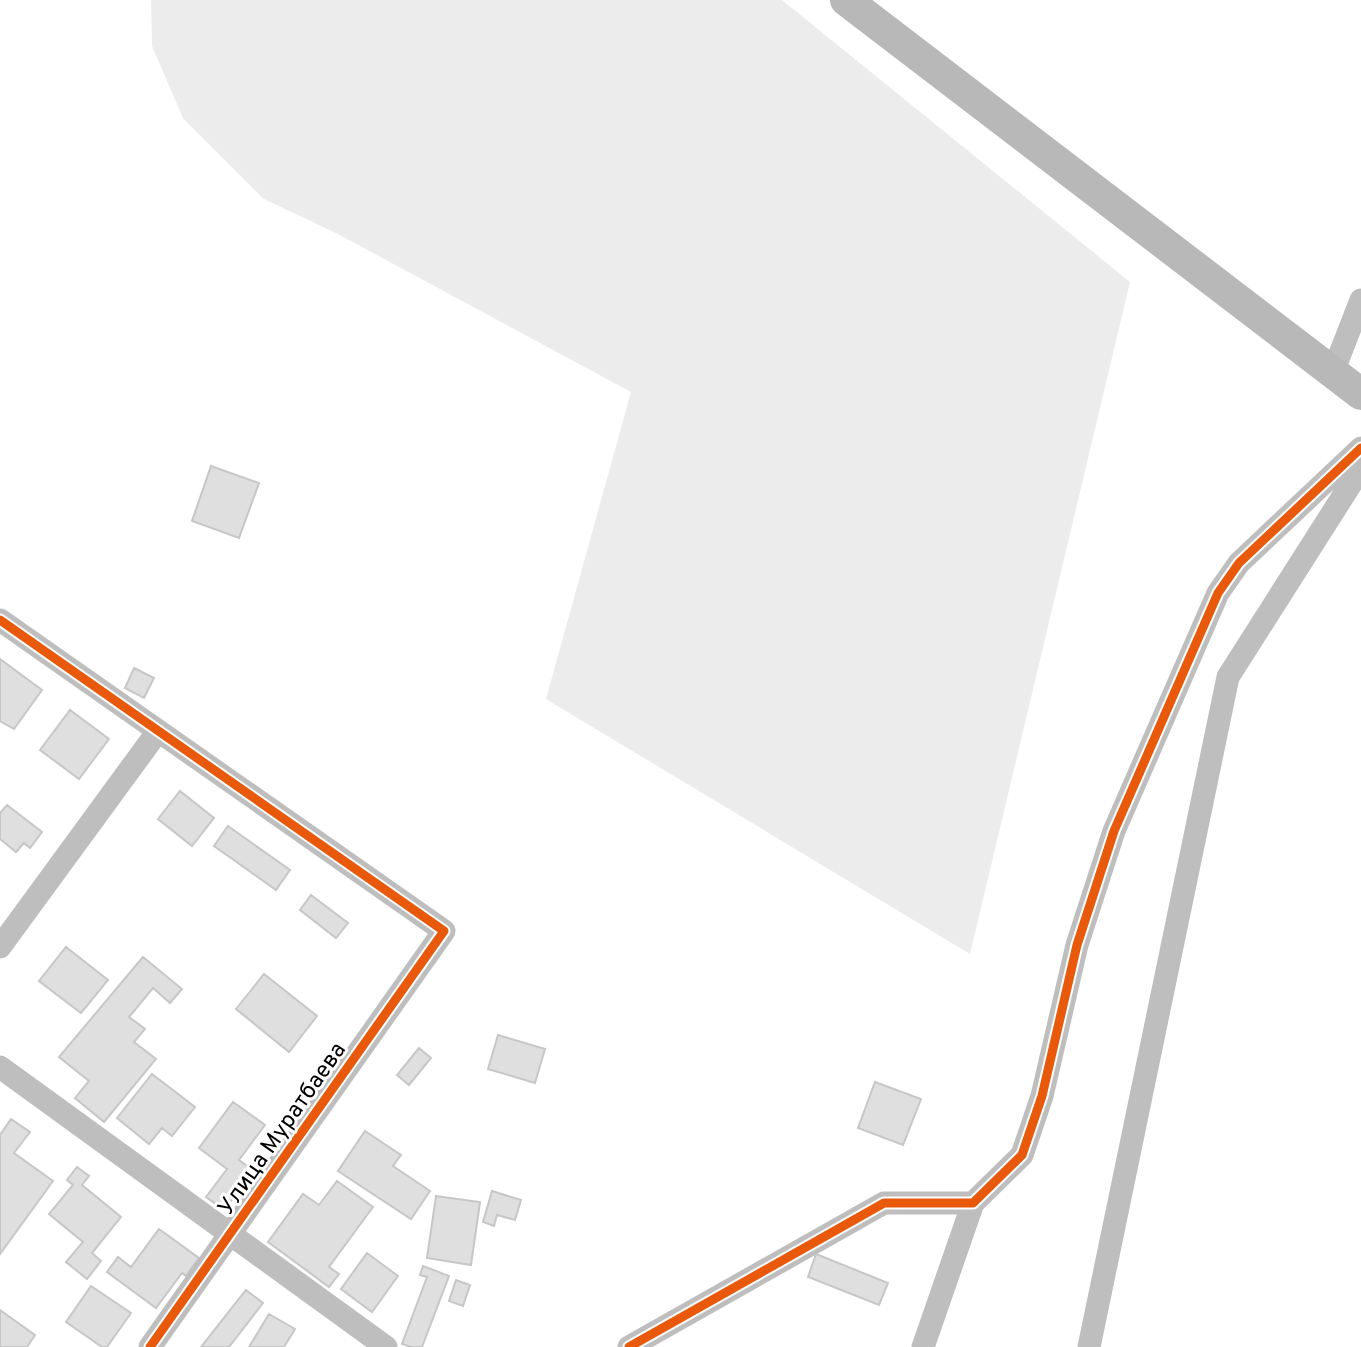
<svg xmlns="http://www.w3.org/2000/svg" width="1361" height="1347" font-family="Overpass,sans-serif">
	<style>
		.green { fill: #ececec }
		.building { fill: #dfdfdf; stroke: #c7c7c7; stroke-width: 2 }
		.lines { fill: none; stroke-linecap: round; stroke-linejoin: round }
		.street { stroke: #bebebe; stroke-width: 23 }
		.secondary { stroke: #b8b8b8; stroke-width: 32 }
		.cycleway-casing { stroke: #fff; stroke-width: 13 }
		.cycleway { stroke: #e8590c; stroke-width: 9 }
		.labels { text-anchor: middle; stroke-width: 6; stroke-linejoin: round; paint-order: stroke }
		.street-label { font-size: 23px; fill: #000; stroke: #fff }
	</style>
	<rect width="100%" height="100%" fill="#fff"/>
	<path class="green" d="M151,0H782L1130,282L970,954L546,699L631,392L336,233L264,199L183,118L152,46Z"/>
	<path class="building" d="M211,466L259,483L239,538L192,521Z
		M0,659L42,690L14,729L0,721Z
		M134,668L154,678L144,698L125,688Z
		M70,710L109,739L79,779L40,750Z
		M180,791L214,818L192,846L158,819Z
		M7,805L42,832L30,848L24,843L16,852L0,839V813Z
		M228,826L290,870L276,890L214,846Z
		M311,895L348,923L336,938L300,910Z
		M66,947L108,980L81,1013L39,981Z
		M143,957L182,989L170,1003L153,988L129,1017L145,1029L134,1042L156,1059L104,1122L75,1098L89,1081L59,1057Z
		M264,974L317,1016L289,1052L236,1009Z
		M498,1035L545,1049L535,1083L488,1069Z
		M419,1048L431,1058L409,1085L397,1075Z
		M152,1074L195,1107L172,1136L162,1128L149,1144L117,1118Z
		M875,1082L921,1099L903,1145L858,1128Z
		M233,1102L265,1125L239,1160L254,1171L224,1210L206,1197L227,1169L199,1148Z
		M11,1119L30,1132L14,1153L53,1181L0,1254V1135Z
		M365,1131L401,1155L393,1166L430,1191L411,1219L338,1171Z
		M77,1167L89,1176L82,1185L121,1217L92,1253L101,1261L87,1279L66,1262L83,1242L49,1214L73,1185L67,1180Z
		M337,1181L373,1207L329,1267L339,1274L329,1287L268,1242L303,1194L319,1205Z
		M492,1191L521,1200L515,1220L497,1215L494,1226L483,1222Z
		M436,1196L480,1202L471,1265L427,1258Z
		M159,1229L199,1258L186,1276L182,1273L156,1308L107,1272L118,1257L131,1267Z
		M367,1253L398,1276L372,1312L341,1289Z
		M816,1254L888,1283L879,1305L808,1277Z
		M423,1266L449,1276L422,1347H411L402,1344L427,1277L420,1275Z
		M456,1280L470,1285L463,1306L449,1301Z
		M91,1286L131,1313L107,1347H102L66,1322Z
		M246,1290L263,1303L229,1347H201Z
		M0,1310L35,1335L27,1347H0Z
		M269,1314L295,1329L284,1347H249Z"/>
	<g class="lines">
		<path class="street" d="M1333,372L1361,300
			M0,620L444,931L150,1347
			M0,947L158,731
			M0,1067L386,1347
			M629,1347L884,1203H973L1022,1155L1042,1096L1077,945L1114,831L1218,593L1239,563L1361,448
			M923,1347L973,1203
			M1089,1347L1228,677L1361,468"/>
		<path class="secondary" d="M846,0L1361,394"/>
		<defs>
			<path id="cycleway" d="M0,620L444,931L150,1347
				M629,1347L884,1203H973L1022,1155L1042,1096L1077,945L1114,831L1218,593L1239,563L1361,448"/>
		</defs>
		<use href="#cycleway" class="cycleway-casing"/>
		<use href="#cycleway" class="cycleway"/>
	</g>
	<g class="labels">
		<g class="street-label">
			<text transform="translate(281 1128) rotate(-55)" y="8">Улица Муратбаева</text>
		</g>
	</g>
</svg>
